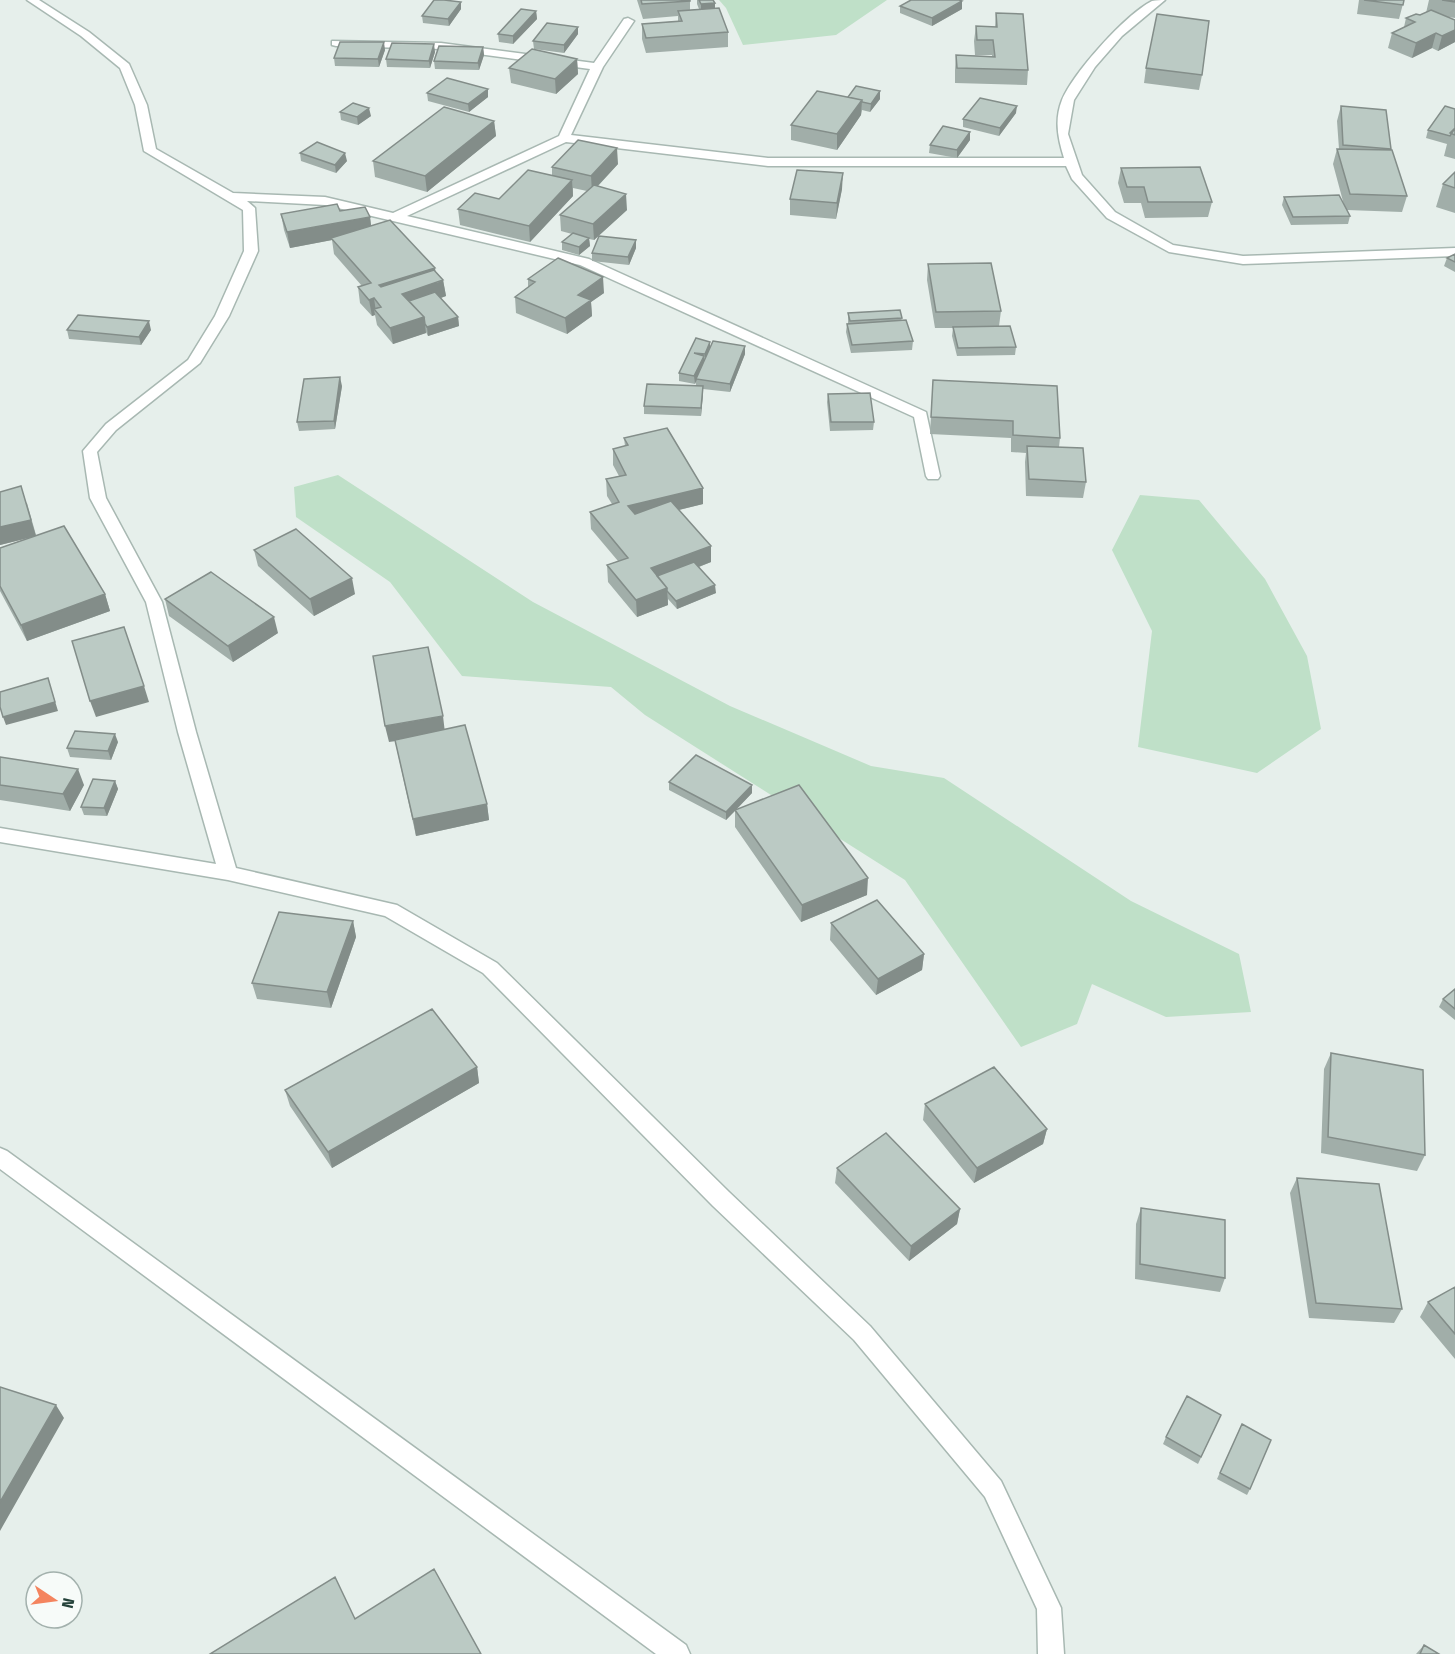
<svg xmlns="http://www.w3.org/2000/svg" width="1455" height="1654" font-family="'Fira Sans Condensed',sans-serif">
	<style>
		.green { fill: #bfe0c8 }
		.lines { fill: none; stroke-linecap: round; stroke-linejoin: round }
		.minor-casing { stroke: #a8b8b2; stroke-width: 3 }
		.minor { fill: #fff; fill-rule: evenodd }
		.wall { fill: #a1aea9 }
		.shaded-wall { fill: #838d89 }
		.building { fill: #bbcac4; stroke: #838d89; stroke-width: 1.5 }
	</style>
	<rect width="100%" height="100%" fill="#e6efeb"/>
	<path class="green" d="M719,0H887L836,35L743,45L726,8Z
		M338,475L533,602L730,706L871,766L944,778L1131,901L1239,954L1251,1012L1166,1017L1092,984L1077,1024L1021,1047L905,880L645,715L611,687L462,676L390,582L296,517L294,487Z
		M1140,495L1199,500L1265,579L1307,656L1321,729L1257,773L1138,747L1152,631L1112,550Z"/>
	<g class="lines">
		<defs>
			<path id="minor" d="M27,0H39L89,32L129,64L147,105L156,149L233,193L325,197L393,213L559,136L590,69L441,49L336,46L332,45V41L441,43L594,63L624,19L628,18L634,21L603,67L571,135L768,158H1064C1058,139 1054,120 1062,100C1074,72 1125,15 1152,1C1156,0 1161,0 1165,0L1122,36L1095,67L1074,100L1068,134L1082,175L1115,212L1173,245L1243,256L1455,248V256L1243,264L1169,252L1107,218L1072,179L1066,166H768L566,142L407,216L589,259L926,412L940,476L938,479H928L926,476L914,417L580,265L325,205L247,201L255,208L258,251L229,316L200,363L116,430L97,452L106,498L162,602L196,732L236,868L397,905L497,963L729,1192L870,1326L1001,1481L1061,1608L1064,1654H1038L1037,1609L985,1497L854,1340L713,1206L483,973L385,916L228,880L0,842V828L216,864L178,732L146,602L90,498L83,451L106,424L188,360L215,316L244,251L243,210L144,151L135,105L120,68L81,36Z
				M0,1148L7,1151L686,1645L690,1654H656L0,1169Z"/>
		</defs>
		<use href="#minor" class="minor-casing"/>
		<use href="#minor" class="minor"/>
	</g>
	<path class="wall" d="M637,0H690V10L699,9L697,4V0H713L715,8L728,32V47L646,53L642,39V24L678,21V16L643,19Z
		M1359,0H1404L1399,19L1357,14Z
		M1429,0H1455V18L1448,17L1455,20V42L1438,51L1432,48L1412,58L1388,48L1392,33L1404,27L1406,18L1420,15L1426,13Z
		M461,2V9L449,26L423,23L422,16Z
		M900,6L962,9L932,26L900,13Z
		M536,11L537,19L513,44L499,42L498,34Z
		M996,13L1028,70L1027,85L955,83V70L956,55L992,56V55H975L974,41L976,26L995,27Z
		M578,27V34L564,53L534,49L533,41Z
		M483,47L484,55L479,70L435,69L434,61Z
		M385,50L379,67L335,66L334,58Z
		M435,52L430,68L387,67L386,59Z
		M577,59L578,74L556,94L511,83L509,68Z
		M1146,68L1202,75L1199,90L1144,83Z
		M488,89V97L469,112L428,101L427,93Z
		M880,91V99L870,112L862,110L861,115L837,150L791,140V125L848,97Z
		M1341,106L1391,149L1390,150L1407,196L1402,212L1347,210L1350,216L1348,224L1291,225L1282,205L1284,197L1344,205L1333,164L1337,149H1339L1337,121Z
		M1455,109V159L1444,156L1447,144L1426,138L1428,130Z
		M340,112L371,116L358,125L341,120Z
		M1016,113L999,136L963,127V119Z
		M494,121L496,136L427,192L375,177L373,161Z
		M970,132V140L957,158L929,153L930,145Z
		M300,153L347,161L336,173L301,161Z
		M618,164L598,186L627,210L594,240L589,239L590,246L579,255L562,250V242L572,234L561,231L560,215L587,191L573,188V196L530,242L460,225L458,209L499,199L552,176V167Z
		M1121,168L1212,202L1208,217L1145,218L1141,203H1124L1118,183Z
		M1455,172V213L1436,207L1443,184Z
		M842,189L836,219L790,215V199Z
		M340,211L370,217L371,226L435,271L443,280L446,296L441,298L458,317L459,326L428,336L426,332V333L393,344L377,325L375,315L372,316L360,303L358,287L362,286L334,254L332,240L290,248L284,230L281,214Z
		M636,240V248L629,265L592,261V253Z
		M1455,254V272L1444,266L1447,258Z
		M928,264L1001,311L999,326L1016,347L1015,355L957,356L952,336L953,328H935L927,280Z
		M528,279L604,293L591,302L592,316L567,334L516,313L515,297L528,287Z
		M848,313L902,318L901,321L913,341L912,350L851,353L846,332L847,324H848Z
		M67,330H151L141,345L69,339Z
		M696,338L710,346L745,354L730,392L703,389L701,416L644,414V406L696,386V381L695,384L679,381V373Z
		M933,380L1060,438L1059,447L1086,482L1083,498L1026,496L1025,462L1026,453L1011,452V438L930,434Z
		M342,386L335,429L299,431L297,422Z
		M828,394L874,422L873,430L830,431L827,402Z
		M624,438L703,488V504L679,510L711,546V562L699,567L716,593L677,609L668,599V605L637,617L608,582L607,565L618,561L591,529L590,512L612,504L607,496L606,479L619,476L613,465V449L625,446Z
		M0,492L27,503L36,535L105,594L110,611L27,641L0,591V548L28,538L0,545Z
		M254,550L355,594L314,616L258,566Z
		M165,599L278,633L233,662L169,616Z
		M445,730L487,804L489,820L416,836L395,741L389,742Z
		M118,742L111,760L70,757L67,748Z
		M0,757L84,785L70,811L0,800Z
		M115,781L118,789L107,816L84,815L81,807Z
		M669,782L752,793L736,810L867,895L801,922L735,827V811L726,820L669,790Z
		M353,921L356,937L331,1008L257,999L252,983Z
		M831,923L924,954L922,970L876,995L830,940Z
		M1455,989V1020L1439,1007L1443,999Z
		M1331,1053L1425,1155L1417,1171L1321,1153L1324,1069Z
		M477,1067L479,1083L332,1168L290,1106L285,1090Z
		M925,1104L1047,1129L1043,1144L974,1183L923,1120Z
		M837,1168L960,1209L957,1224L909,1261L835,1183Z
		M1297,1178L1402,1309L1394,1323L1309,1318L1290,1193Z
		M1141,1208L1225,1278L1220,1292L1135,1279L1136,1224Z
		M1455,1287V1359L1420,1317L1428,1302Z
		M1221,1415L1198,1464L1163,1444L1166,1437Z
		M1242,1424L1250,1489L1247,1495L1217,1479Z
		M1424,1645L1439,1654H1416Z"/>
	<path class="shaded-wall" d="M962,1V9L932,26V18Z
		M461,2V9L449,26L448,19Z
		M715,3V10L701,12V4Z
		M536,11L537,19L513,44V36Z
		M578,27V34L564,53V45Z
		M1455,30V42L1438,51L1442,36Z
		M1436,33L1432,48L1412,58L1416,43Z
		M384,42L385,50L379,67L378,59Z
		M434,44L435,52L430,68L429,61Z
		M483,47L484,55L479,70L478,63Z
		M577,59L578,74L556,94L555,79Z
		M488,89V97L469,112L468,104Z
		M880,91V99L870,112L871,104Z
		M862,100L861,115L837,150V134Z
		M1017,106L1016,113L999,136L1000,128Z
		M369,108L371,116L358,125L357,117Z
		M494,121L496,136L427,192L425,176Z
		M970,132V140L957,158V150Z
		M617,148L618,164L592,192L591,176Z
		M345,153L347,161L336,173L335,165Z
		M843,173L842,189L836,219L837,203Z
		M572,180L573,196L530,242L529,226Z
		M626,194L627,210L594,240L593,224Z
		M370,217L372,233L331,238L332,240L290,248L287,232Z
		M589,238L590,246L579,255V247Z
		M636,240V248L629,265L628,257Z
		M435,268L437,283L443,280L446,296L411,308L382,301L379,285Z
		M603,277L604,293L591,302L592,316L567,334L565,318L578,295Z
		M374,298L376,312L374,309L375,315L372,316L369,300Z
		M424,317L426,333L393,344L390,328Z
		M458,317L459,326L428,336L427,327Z
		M149,321L151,330L141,345L139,337Z
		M710,342V350L705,363V354Z
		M745,346V354L730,392V384Z
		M704,356V364L695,384L694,376Z
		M340,377L342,386L335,429L334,421Z
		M703,386V394L701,416V408Z
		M21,486L36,536L0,545V527Z
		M703,488V504L629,522L628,506Z
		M711,546V562L659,582L651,568Z
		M352,578L355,594L314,616L310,599Z
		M715,585L716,593L677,609L676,601Z
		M667,588L668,605L637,617L636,600Z
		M105,594L110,611L27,641L21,625Z
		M274,617L278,633L233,662L228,646Z
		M48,678L58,711L6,725L3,717Z
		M144,686L149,702L96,717L90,701Z
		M443,716L445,733L389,742L385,726Z
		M115,734L118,742L111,760L108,751Z
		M78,769L84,785L70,811L63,794Z
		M115,781L118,789L107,816L104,808Z
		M752,785V793L726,820V812Z
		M487,804L489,820L416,836L413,819Z
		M868,878L867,895L801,922L802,905Z
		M353,921L356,937L331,1008L327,992Z
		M924,954L922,970L876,995L878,979Z
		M477,1067L479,1083L332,1168L328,1152Z
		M1047,1129L1043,1144L974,1183L977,1168Z
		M960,1209L957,1224L909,1261L911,1246Z
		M56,1405L64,1418L0,1531V1502Z"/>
	<path class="building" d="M434,0H444L461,2L448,19L422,16Z
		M641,0H690V1L642,4Z
		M699,0H713L715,3L701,4Z
		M911,0H959L962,1L932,18L900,6Z
		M1364,0H1404L1403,5Z
		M1442,0H1455V2Z
		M719,8L728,32L646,38L642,24L682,21L678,11Z
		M521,9L536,11L513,36L498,34Z
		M1431,10L1455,20V30L1442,36L1436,33L1416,43L1392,33L1415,22L1406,18L1416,14L1420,15Z
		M996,13L1023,14L1028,70L957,68L956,55L995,57L993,40H977L976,26L997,27Z
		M1157,14L1209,21L1202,75L1146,68Z
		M547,23L578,27L564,45L533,41Z
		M340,42H384L378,59L334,58Z
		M392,43L434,44L429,61L386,59Z
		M439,46L483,47L478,63L434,61Z
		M532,49L577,59L555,79L509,68Z
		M447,78L488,89L468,104L427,93Z
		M856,86L880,91L871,104L862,102V100L848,97Z
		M817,91L862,100L837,134L791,125Z
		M980,98L1017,106L1000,128L963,119Z
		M353,103L369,108L357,117L340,112Z
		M1341,106L1386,110L1391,149L1343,145Z
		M1445,106L1455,109V128L1450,136L1428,130Z
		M444,107L494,121L425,176L373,161Z
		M943,126L970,132L957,150L930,145Z
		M1455,128V135L1450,133Z
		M578,140L617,148L591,176L552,167Z
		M317,142L345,153L335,165L300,153Z
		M1337,149L1392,150L1407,196L1350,194Z
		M1200,167L1212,202H1148L1144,187H1127L1121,168Z
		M528,170L572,180L529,226L458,209L475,193L499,199Z
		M797,170L843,173L837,203L790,199Z
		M1455,172V188L1443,184Z
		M594,185L626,194L593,224L560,215Z
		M1339,195L1350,216L1293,217L1284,197Z
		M337,204L340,211L365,207L370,217L287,232L281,214Z
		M390,220L435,268L379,285L381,287L434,270L443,280L402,294L424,317L390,328L374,309L381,307L374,298L369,300L358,287L371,283L331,238Z
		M573,233L589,238L579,247L562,242Z
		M599,236L636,240L628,257L592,253Z
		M1455,254V262L1447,258Z
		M558,258L603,277L578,295L591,300L565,318L515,297L535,282L528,279Z
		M991,263L1001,311L936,312L928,264Z
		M435,292L458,317L427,327L425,324L424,317L409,301Z
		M900,310L902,318L850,321L848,313Z
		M78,315L149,321L139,337L67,330Z
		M906,320L913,341L852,345L847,324Z
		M1010,326L1016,347L958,348L953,327Z
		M696,338L710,342L705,354L694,353L704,356L694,376L679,373Z
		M713,341L745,346L730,384L696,379Z
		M340,377L334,421L297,422L304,379Z
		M933,380L1057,386L1060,438L1013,435V421L931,417Z
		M647,384L703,386L701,408L644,406Z
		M870,393L874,422H831L828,394Z
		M667,428L703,488L628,506L635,514L671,501L711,546L651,568L667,588L636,600L607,565L628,558L590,512L619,502L606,479L626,475L613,449L628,445L624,438Z
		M1027,446L1083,448L1086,482L1029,479Z
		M21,486L31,520L0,527V492Z
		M64,526L105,594L21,625L0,586V548Z
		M296,529L352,578L310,599L254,550Z
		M694,562L715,585L676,601L667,591V588L657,576Z
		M211,572L274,617L228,646L165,599Z
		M124,627L144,686L90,701L72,641Z
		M428,647L443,716L385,726L373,656Z
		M48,678L55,702L3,717L0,707V692Z
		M465,725L487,804L413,819L395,740Z
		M75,731L115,734L108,751L67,748Z
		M696,755L752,785L726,812L669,782Z
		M0,757L78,769L63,794L0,785Z
		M93,779L115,781L104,808L81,807Z
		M799,785L868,878L802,905L735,810Z
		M877,900L924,954L878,979L831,923Z
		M279,912L353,921L327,992L252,983Z
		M1455,989V1009L1443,999Z
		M432,1009L477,1067L328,1152L285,1090Z
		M1331,1053L1423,1070L1425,1155L1328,1137Z
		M994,1067L1047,1129L977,1168L925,1104Z
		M886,1133L960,1209L911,1246L837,1168Z
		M1297,1178L1379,1184L1402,1309L1316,1303Z
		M1141,1208L1225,1220V1278L1140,1264Z
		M1455,1287V1334L1428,1302Z
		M0,1387L56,1405L0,1502Z
		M1187,1396L1221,1415L1201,1457L1166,1437Z
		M1242,1424L1271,1440L1250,1489L1220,1473Z
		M434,1569L481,1654H210L335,1577L355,1619Z
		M1424,1645L1439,1654H1420Z"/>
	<g transform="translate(54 1600) rotate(103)"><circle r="28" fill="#f7fbf9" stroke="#a3b1ad" stroke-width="1.5"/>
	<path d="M0-4.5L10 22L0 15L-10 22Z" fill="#f4845f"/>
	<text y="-9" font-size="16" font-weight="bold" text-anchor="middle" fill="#24423a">N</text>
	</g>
</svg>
